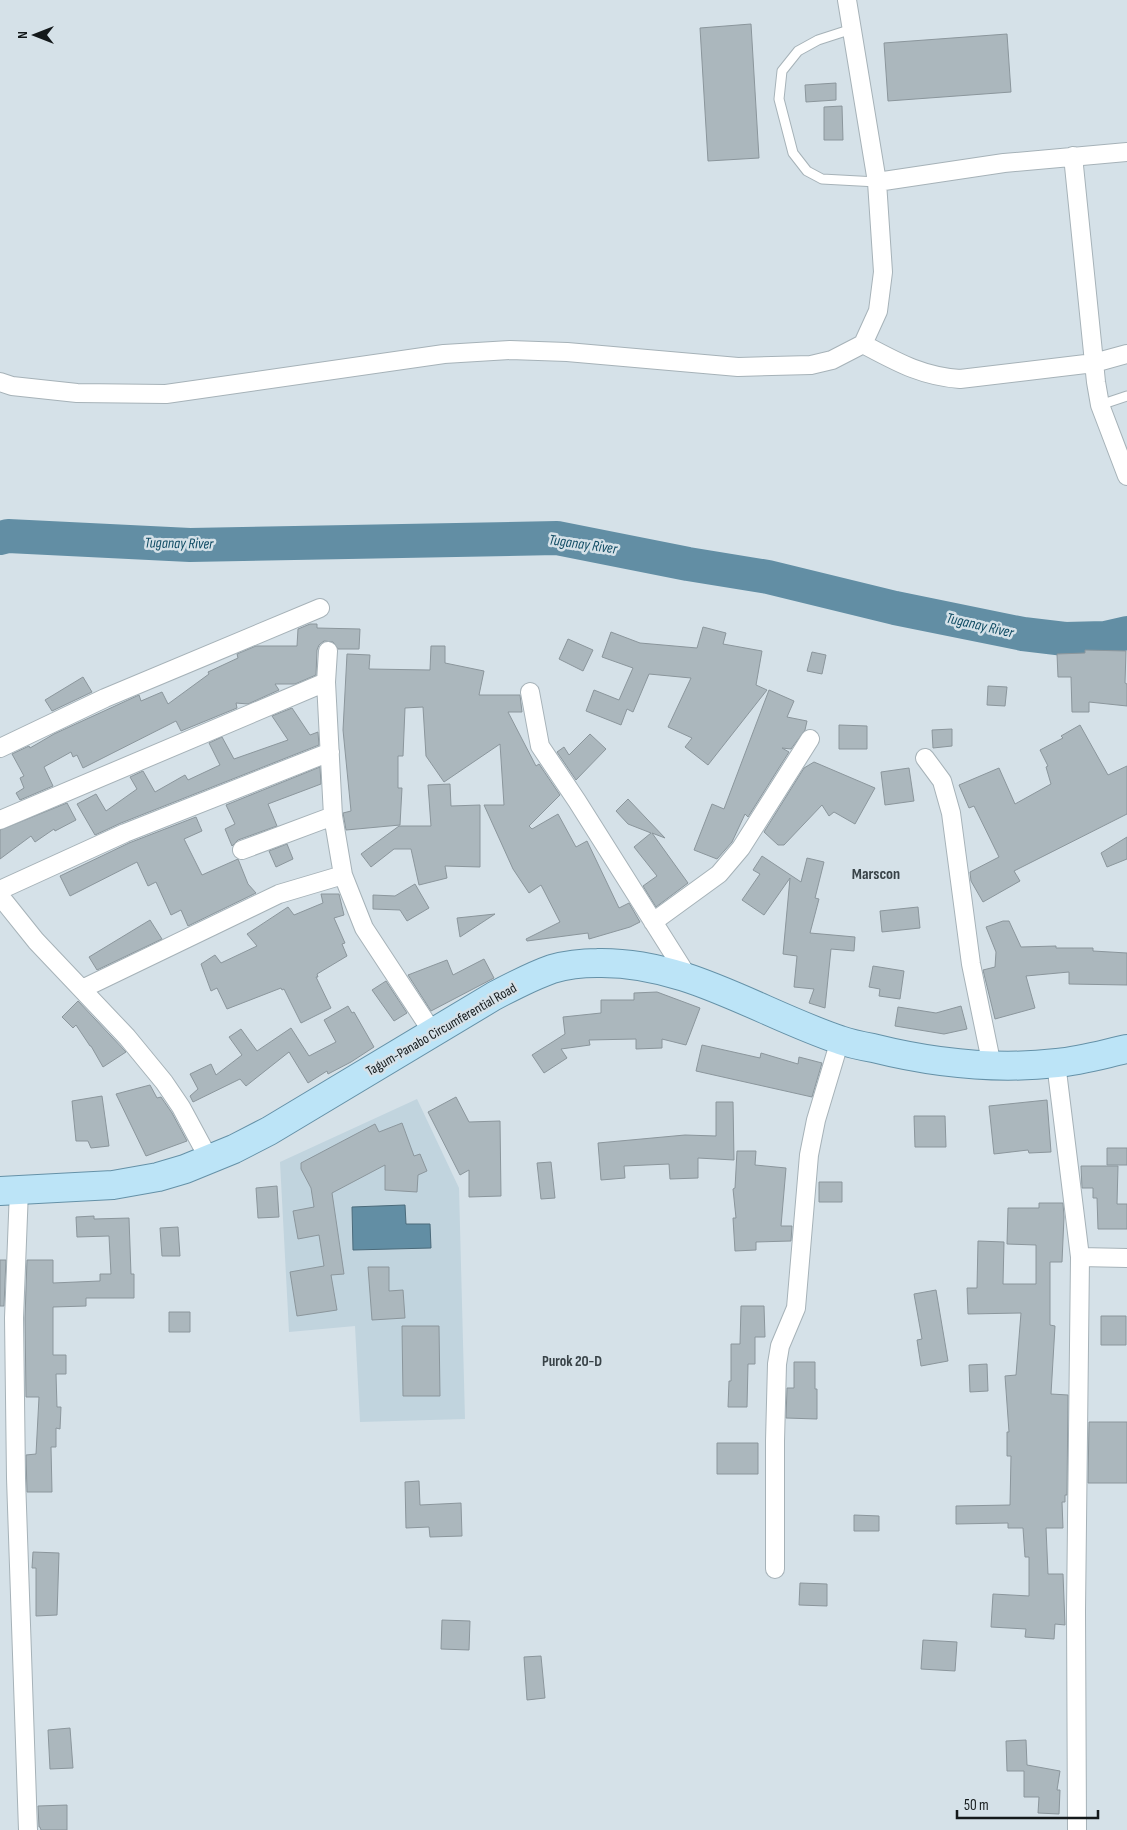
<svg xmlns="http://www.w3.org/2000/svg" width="1127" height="1830" font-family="'Sofia Sans Condensed',sans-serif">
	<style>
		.built { fill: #c1d4de }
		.water { fill: #628ea4; stroke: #4b6b7b }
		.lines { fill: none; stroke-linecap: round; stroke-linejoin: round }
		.river { stroke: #628ea4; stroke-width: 34 }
		.building { fill: #abb7bd; stroke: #8b969c }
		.service-casing { stroke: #a6b2b8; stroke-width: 11 }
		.minor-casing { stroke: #a6b2b8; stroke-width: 20 }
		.primary-casing { stroke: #6591a7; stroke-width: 30 }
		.service { stroke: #fff; stroke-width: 9 }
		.minor { stroke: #fff; stroke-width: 18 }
		.primary { stroke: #bce4f7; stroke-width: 28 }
		.labels { text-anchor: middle; stroke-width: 5; stroke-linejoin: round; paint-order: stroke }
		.street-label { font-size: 14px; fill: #14191b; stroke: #d5e1e8 }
		.water-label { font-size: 15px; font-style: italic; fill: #104c64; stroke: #d5e1e8 }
		.neighbourhood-label { font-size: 15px; font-weight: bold; fill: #384247; stroke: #d5e1e8 }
		.quarter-label { font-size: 16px; font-weight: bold; fill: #384247; stroke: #d5e1e8 }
	</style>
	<rect width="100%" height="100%" fill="#d5e1e8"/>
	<path class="built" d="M417,1099L459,1188L465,1419L360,1422L355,1326L289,1332L280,1162Z"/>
	<path class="water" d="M405,1205L406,1224H430L431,1248L353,1250L352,1207Z"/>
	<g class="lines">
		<path class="river" d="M0,538L8,536L190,545L557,538L688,564L768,577L895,608L1023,634L1065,639L1105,638L1127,633"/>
	</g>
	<path class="building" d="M751,24L759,158L708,161L700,28Z
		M1007,34L1011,92L888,101L884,43Z
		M836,83V100L806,102L805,85Z
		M842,106L843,140H824V107Z
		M310,624H317V628L360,629L359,649H338L333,642L324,641L319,645L317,650L316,675L295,684H275L279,690L248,704L236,703L237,708L181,731L176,721L83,768L77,755L73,757L71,752L44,767L53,786L20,800L16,793L24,788L20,778L24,776L12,754L29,746L30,748L54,734L139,695L141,701L162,692L168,704L209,674L208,672L238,658L237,654L256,646H297L298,629Z
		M703,627L726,633L723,644L762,651L756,685L767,690L708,765L685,747L692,738L668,727L691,678L649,674L633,712L627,709L621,725L586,711L594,690L619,700L633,668L602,657L611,632L640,643L697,648Z
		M568,639L593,650L583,671L559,659Z
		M431,646H445V663L484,671L479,695H520L522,712H508L536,766L539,764L560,795L529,826L532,829L558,814L576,847L587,841L619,908L629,903L640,922L630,927L589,939L588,933L527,941L526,939L560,922L541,885L529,893L513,869L484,805H504L500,744L444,782L426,756L423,707L405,708L403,756H398V788H402L400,825L346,830L343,813L351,811L343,730L347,654L370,655L369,669L430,670Z
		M1085,650L1126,651L1125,683L1127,684V706L1089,702V712H1072L1071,677H1058L1057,654L1085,653Z
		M812,652L826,655L822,674L807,671Z
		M83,677L92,692L52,711L45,700Z
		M988,686L1007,687L1005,706L987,705Z
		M769,690L794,701L787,717L807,721L805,730L791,749L782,748L789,752L748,817L745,814L732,842L717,859L694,850L712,804L724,809Z
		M292,708L310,735L318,732L319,745L121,823L95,835L77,804L96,794L106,811L137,789L130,777L143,771L155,792L185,775L188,780L220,765L209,743L222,737L234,759L288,740L272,716Z
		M839,725L867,726V749H839Z
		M1080,725L1108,775L1127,766V814L1014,871L1020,881L983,902L971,881L970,872L999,857L974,806L969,808L959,785L999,768L1015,804L1051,784L1046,767L1048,766L1040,750L1063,738L1061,736Z
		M952,729V746L933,748L932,730Z
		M590,734L606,749L576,780L557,752L564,747L569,755Z
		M814,762L875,788L855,824L834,812L829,816L822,805L784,845H778L764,832L804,768Z
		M320,767L321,784L268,804L277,826L238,840L232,846L225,829L235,824L226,805Z
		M909,768L914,801L885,805L881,772Z
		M450,784L451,806L480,805V867L445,866L447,878L419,885L411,849H394L371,867L361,854L399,826H431L428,785Z
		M628,799L665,838L652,833L688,883L656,907L643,886L657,876L634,847L651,833L628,824L616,811Z
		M67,803L76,820L55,831L54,829L35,842L31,836L0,859V830Z
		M196,817L202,831L184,839L202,875L238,859L248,884L256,893L188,926L181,910L171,915L156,882L148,886L137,862L70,896L60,876L129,843Z
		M1127,837V859L1107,867L1101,853Z
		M287,844L293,859L276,867L269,851Z
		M762,856L801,882L807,858L824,862L815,898L819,899L810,933L855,937L854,951L831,949L825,1008L809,1003L814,989L794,987L797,956L783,954L790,878L764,915L742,900L760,874L753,870Z
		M415,884L429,908L407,921L400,910L373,909V895L395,896Z
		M321,894H339L344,915L334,918L345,943L342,944L347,956L317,974L318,977H316L331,1008L301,1023L284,989L282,990L281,988L227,1009L217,988L211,991L201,964L215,955L221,963L257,946L247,934L288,907L294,915L323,903Z
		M918,907L920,928L882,932L880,911Z
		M495,914L460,937L457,918Z
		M150,920L162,939L97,970L89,957Z
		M1003,921H1009L1021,947L1056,946V948H1093V951L1127,953V985L1069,984V972L1026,976L1035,1008L995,1019L983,970L995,967L996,952L986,927Z
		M484,959L494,978L431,1011L408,975L447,960L453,975Z
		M873,966L904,971L900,999L879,996L880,989L869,987Z
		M386,981L407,1013L394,1021L372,990Z
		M657,992L700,1008L686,1045L662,1039V1048L636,1049V1039L589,1040L590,1045L561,1049L567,1058L544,1073L532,1055L565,1034L563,1017L601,1013V1000H634V993Z
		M78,1001L126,1052L103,1067L91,1046H90L76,1025L73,1028L62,1017Z
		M348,1006L352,1013L354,1012L374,1047L351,1062L328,1074L327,1071L308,1083L289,1052L246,1086L240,1079L193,1102L190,1096L198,1089L190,1074L211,1064L216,1075L242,1055L229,1037L241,1029L257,1051L291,1028L309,1056L336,1042L324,1020Z
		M961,1006L967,1029L944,1034L895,1026L898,1007L936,1013Z
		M702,1045L760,1058L761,1053L798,1064L799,1057L822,1063L812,1097L696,1071Z
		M150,1085L157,1098L161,1097L172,1113L187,1141L146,1156L116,1094Z
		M102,1096L109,1146L91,1148L88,1141H76L72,1101Z
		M456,1097L469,1122L500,1121L501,1196L469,1197V1170L460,1175L428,1112Z
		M1047,1100L1051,1152L1029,1153L1028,1150L994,1154L989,1106Z
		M716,1102H733L734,1160L698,1158V1178L670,1179L669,1164L624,1166L625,1178L601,1180L598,1143L685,1135L716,1136Z
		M914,1116H945L946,1147H915Z
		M402,1123L414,1156L420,1154L427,1171L418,1175L417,1192L385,1190V1165L332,1193L344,1274L331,1275L337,1310L297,1316L290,1272L324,1266L319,1235L298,1239L293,1211L314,1207L311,1188L301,1169V1163L375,1124L379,1132Z
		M1107,1148H1127V1165H1107Z
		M737,1151H756L755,1165L786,1168L781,1226H792L791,1241L756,1242V1250L735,1251L733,1218H736L733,1189L735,1188Z
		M551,1162L555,1198L541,1199L537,1163Z
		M1081,1166H1118L1117,1204H1127V1229H1098L1097,1198H1093V1188H1082Z
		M819,1182H842V1202H819Z
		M277,1186L279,1217L258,1218L256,1188Z
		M1039,1203H1063L1064,1217L1062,1262H1050V1325L1055,1326L1051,1394L1068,1395L1067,1495H1065V1502H1062L1063,1528H1046L1048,1574H1063L1065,1625L1055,1624L1054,1639L1025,1637L1026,1629L991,1627L993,1594L1029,1596V1557H1025L1023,1528H1008V1523L956,1524V1506L1010,1505L1011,1456H1007V1432H1009L1005,1376L1016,1375L1021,1313L968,1314L967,1288H977L978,1241L1004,1242L1003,1284H1036V1245L1007,1244L1008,1208H1039Z
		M94,1216V1219L129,1218L131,1274H134V1298H86V1306L53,1307V1355H66V1374H56L57,1407H61L60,1429L56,1428V1447H51L52,1492H27L26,1455L36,1454L39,1397H26L25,1318L27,1260H53V1283L100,1281V1274H111L109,1236L77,1237L76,1217Z
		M178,1227L180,1256H162L160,1228Z
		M0,1260H6L4,1306H0Z
		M368,1267H389V1291L403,1290L405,1318L372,1320Z
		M936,1290L948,1361L921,1366L917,1340L922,1339L914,1294Z
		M741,1306H764L765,1337H755V1364H748L747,1407H728L729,1381H731V1344H740Z
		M169,1312H190V1332H169Z
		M1101,1316H1126V1345H1101Z
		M402,1326H439L440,1396H403Z
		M794,1362H815V1389H817V1419L786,1418L787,1388H794Z
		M987,1364L988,1391L970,1392L969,1365Z
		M1089,1422H1127V1483H1088Z
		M717,1443H758V1474H717Z
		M419,1481L420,1505L461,1503L462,1536L430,1537L429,1527L406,1528L405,1482Z
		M854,1515L879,1516V1531H854Z
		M33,1552L59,1553L57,1615L36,1616V1568H32Z
		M800,1583L827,1584V1606L799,1605Z
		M442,1620L470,1621L469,1650L441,1649Z
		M923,1640L957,1642L955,1671L921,1669Z
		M541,1656L545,1698L527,1700L524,1657Z
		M70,1728L73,1768L50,1769L48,1730Z
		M1026,1740L1027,1765L1060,1771L1057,1790H1060L1059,1814L1038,1813L1039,1797H1024V1771H1007L1006,1741Z
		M67,1805V1830H41L40,1827H39L38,1806Z"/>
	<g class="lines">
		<defs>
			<path id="service" d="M852,29L818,40L798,51L782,71L779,99L793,153L807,171L822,179L877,182
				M1100,405L1127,396"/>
			<path id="minor" d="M1073,156L1096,382L1100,405L1127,476
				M877,182L1004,163L1127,152
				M863,344C897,362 921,376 960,379L1094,363L1127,354
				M0,382L12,386L77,393L166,394L444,354L510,350L567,352L738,367L811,365L832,360L863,344L878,311L883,272L877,182L847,0
				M328,651L326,682L333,816L343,875L364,928L433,1033
				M530,692L540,746L577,801L688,977
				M0,748L105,698L320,608
				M925,758L942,781L951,813L971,964L992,1066
				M0,820L326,682
				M242,850L333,816
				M0,890L125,833L330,752
				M0,896L36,941L127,1037L164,1082L181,1107L209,1159
				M653,922L719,874L741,848L810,739
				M82,989L279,894L343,875
				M1056,1063L1080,1257L1076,1611L1077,1830
				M19,1190L14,1318L16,1478L28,1830
				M1080,1257L1127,1258
				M775,1569V1441L777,1364L780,1346L796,1308L809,1155L816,1120L840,1040"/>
			<path id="primary" d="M0,1191L113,1185L158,1177L185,1169L234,1149L269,1131L494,996C513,986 532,976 552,969C566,965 582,963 597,963C686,961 759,1013 840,1040C851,1044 862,1046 873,1048C933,1063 995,1070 1057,1063C1080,1061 1104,1054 1127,1049"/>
		</defs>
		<use href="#service" class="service-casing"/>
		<use href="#minor" class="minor-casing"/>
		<use href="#primary" class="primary-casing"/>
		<use href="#service" class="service"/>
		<use href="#minor" class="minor"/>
		<use href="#primary" class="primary"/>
	</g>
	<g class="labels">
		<g class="street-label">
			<text transform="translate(441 1029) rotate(-30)" y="5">Tagum-Panabo Circumferential Road</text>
		</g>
		<g class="water-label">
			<text transform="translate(179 543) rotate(1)" y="5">Tuganay River</text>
			<text transform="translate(583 544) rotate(8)" y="5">Tuganay River</text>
			<text transform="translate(980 625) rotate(13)" y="5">Tuganay River</text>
		</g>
		<g class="neighbourhood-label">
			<text x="572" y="1366">Purok 20-D</text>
		</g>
		<g class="quarter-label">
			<text x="876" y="879">Marscon</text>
		</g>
	</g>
	<g transform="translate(35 35) rotate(270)" stroke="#d5e1e8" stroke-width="4" paint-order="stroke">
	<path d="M0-4L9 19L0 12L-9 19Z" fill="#14191b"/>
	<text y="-8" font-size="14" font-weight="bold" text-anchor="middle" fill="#14191b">N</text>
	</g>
	<path d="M957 1810v8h141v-8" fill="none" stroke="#14191b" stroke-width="2.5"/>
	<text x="964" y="1810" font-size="15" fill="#14191b" stroke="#d5e1e8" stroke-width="4" paint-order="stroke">50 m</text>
</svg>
